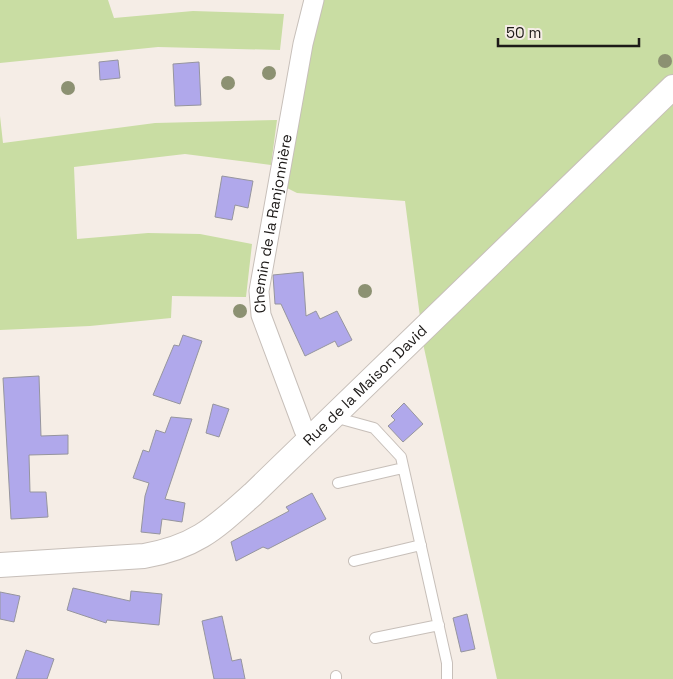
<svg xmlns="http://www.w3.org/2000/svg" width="673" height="679" font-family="'Space Grotesk',sans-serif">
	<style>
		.green { fill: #c9dda3 }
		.building { fill: #b0a8eb; stroke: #96959e }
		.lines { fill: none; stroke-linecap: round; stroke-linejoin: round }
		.service-casing { stroke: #c7bfb9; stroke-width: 12 }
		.minor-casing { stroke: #c7bfb9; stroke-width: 21 }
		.tertiary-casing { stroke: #c7bfb9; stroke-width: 26 }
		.service { stroke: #fff; stroke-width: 10 }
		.minor { stroke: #fff; stroke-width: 19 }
		.tertiary { stroke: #fff; stroke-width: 24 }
		.tree { fill: #8c9172 }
		.labels { text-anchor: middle; stroke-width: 4; stroke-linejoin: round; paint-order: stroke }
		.street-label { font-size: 15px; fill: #1d1a18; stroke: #f5ede6 }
	</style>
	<rect width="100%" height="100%" fill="#f5ede6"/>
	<path class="green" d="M0,0H108L114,18L193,11L284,14L280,50L158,47L0,63Z
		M318,0H673V679H497L424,348L405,201L297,193L283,186Z
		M0,116L3,143L155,123L277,120L271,165L185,154L74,167L77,239L148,233L200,234L252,244L246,297L172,296L171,318L90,326L0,330Z"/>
	<path class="building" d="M118,60L120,78L100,80L99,62Z
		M199,62L201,105L175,106L173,64Z
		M222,176L253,181L248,208L235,205L232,220L215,217Z
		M303,272L306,316L316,311L320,319L337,311L352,340L338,347L335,341L305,356L281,304H275L273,275Z
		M183,335L202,341L180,404L153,395L174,345L179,346Z
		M39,376L41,436L68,435V454L29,455L30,492H46L48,517L11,519L3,378Z
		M404,403L423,424L403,442L388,426L395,420L391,416Z
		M213,404L229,409L219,437L206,433Z
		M171,417L192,419L165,499L185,503L182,522L162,519L160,534L141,532L145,496L149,483L133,478L143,450L149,452L156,430L165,433Z
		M312,493L326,519L268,549L263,547L236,561L231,542L289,511L286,507Z
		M73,588L130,601L131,591L162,594L159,625L107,620L106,623L67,610Z
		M0,592L20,596L14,622L0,619Z
		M467,614L475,649L461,652L453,618Z
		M222,616L232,661L241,659L245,679H214L202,621Z
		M26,650L54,659L47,679H16Z"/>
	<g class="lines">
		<defs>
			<path id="service" d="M334,417L374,428L401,457L447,663V679
				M338,483L403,468
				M354,561L421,545
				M375,638L439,625
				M336,676V679"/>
			<g id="minor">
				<path id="s1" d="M311,438L304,430L261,315L259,291L303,44L314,0"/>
			</g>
			<g id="tertiary">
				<path id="s2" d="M0,565L144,556C196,547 215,528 253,494L673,87"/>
			</g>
		</defs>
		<use href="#service" class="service-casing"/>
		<use href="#minor" class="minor-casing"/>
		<use href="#tertiary" class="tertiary-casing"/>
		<use href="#service" class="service"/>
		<use href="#minor" class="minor"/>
		<use href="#tertiary" class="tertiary"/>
	</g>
	<g class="tree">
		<circle cx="665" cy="61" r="7"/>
		<circle cx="269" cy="73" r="7"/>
		<circle cx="228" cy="83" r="7"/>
		<circle cx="68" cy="88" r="7"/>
		<circle cx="365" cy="291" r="7"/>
		<circle cx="240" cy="311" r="7"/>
	</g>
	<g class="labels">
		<g class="street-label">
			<text dy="5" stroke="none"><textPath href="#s1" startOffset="226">Chemin de la Ranjonnière</textPath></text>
			<text dy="5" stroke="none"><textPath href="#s2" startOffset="428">Rue de la Maison David</textPath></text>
		</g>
	</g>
	<path d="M498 38v8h141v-8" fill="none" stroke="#1d1a18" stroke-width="2.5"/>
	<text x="506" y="38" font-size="15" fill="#1d1a18" stroke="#f5ede6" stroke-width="4" paint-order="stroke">50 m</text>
</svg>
